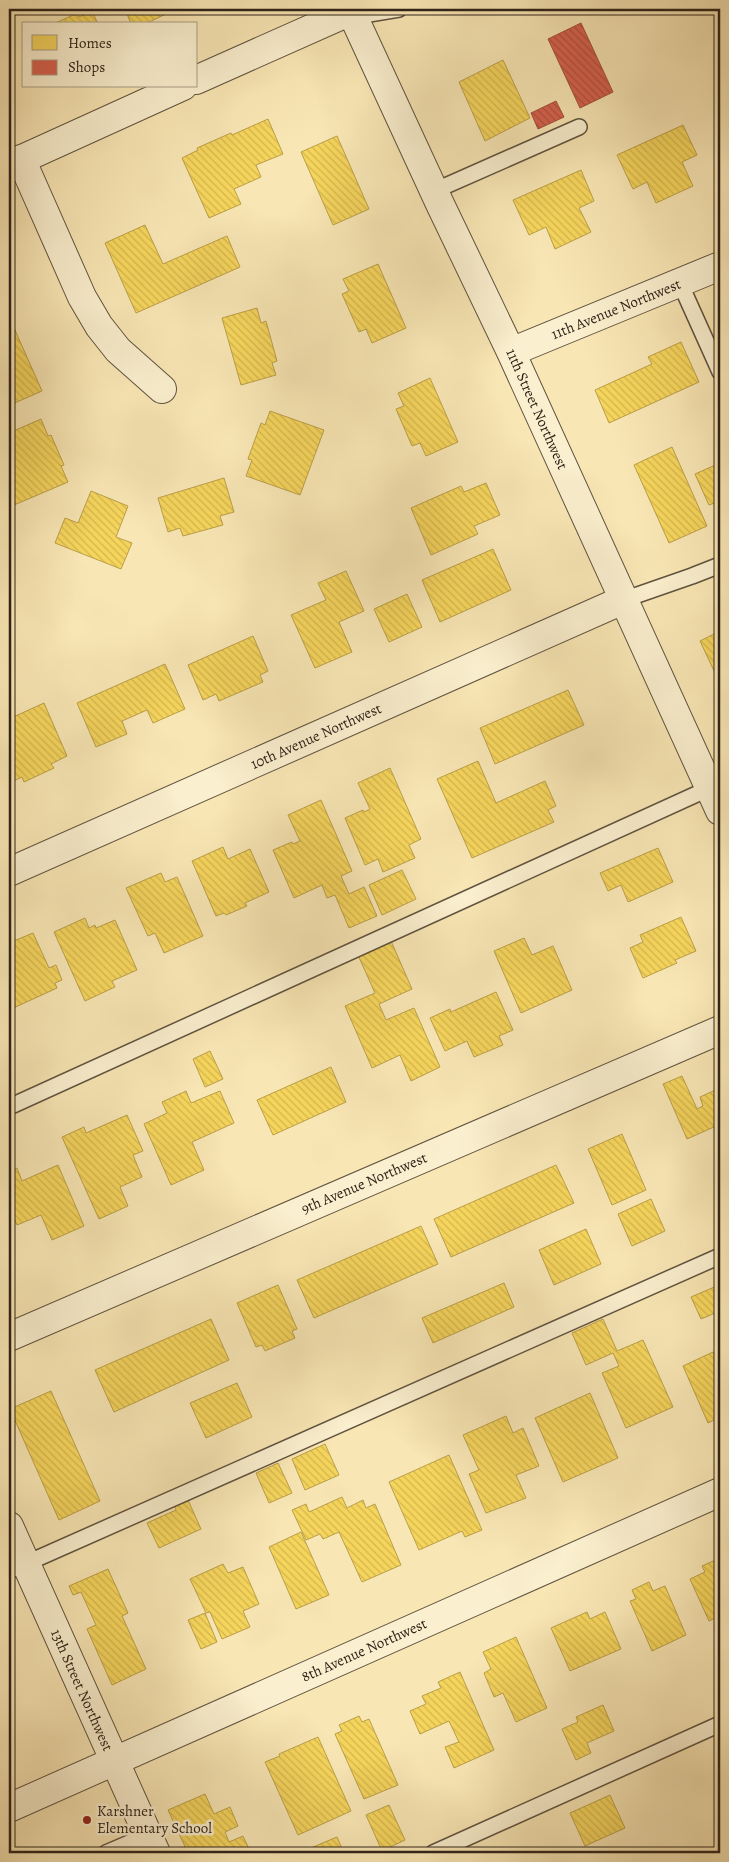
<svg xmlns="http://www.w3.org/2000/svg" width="729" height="1862" font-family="Alegreya,serif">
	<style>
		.homes { fill: url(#homes-back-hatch); stroke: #ba9f48 }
		.shops { fill: url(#shops-back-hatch); stroke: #a44d3d }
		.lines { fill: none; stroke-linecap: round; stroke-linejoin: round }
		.lane-casing { stroke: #60533f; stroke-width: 18 }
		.street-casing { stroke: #60533f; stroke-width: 30 }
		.lane { stroke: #faefce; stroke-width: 15 }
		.street { stroke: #faefce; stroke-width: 28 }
		.poi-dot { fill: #8f2418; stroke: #faefce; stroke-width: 2 }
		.labels { text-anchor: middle; stroke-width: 5; stroke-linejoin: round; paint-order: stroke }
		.street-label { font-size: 15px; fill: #2e2218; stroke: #faefce }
		.poi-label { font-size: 15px; fill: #2e2218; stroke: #faefce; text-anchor: start }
	</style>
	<defs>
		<pattern id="homes-back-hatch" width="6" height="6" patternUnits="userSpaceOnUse" patternTransform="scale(1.25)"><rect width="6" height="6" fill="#f6d55c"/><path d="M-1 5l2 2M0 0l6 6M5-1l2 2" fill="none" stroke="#d3b74f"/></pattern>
		<pattern id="shops-back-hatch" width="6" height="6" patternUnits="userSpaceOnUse" patternTransform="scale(1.25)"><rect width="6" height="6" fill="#d6604d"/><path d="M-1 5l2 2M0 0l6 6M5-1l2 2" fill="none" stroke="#ae4f3f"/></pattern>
	</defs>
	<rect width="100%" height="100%" fill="#f8e6b4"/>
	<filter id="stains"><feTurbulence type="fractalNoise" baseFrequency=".004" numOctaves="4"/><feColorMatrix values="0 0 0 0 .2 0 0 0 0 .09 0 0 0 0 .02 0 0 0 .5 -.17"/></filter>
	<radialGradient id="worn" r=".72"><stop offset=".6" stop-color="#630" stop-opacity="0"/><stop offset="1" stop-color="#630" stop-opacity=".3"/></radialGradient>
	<path class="homes" d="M125,9H166L168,13L145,24H131Z
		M92,11L98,24H53L78,13L79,17Z
		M503,60L530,118L485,141L459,82Z
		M268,119L283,154L256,165L261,177L234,189L241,204L209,218L182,158L198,150L197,148L231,133L232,135Z
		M683,125L697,155L682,162L693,186L656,203L647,182L633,189L617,155Z
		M337,136L369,209L333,225L301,152Z
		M581,170L594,201L579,208L591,232L555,249L546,227L529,235L513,200Z
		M145,225L163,264L227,236L240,267L136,313L105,243Z
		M378,264L406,328L372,343L366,329L359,332L342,294L349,291L343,279Z
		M257,308L261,323L266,321L277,361L272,363L276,375L241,385L222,318Z
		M14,328L42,391L10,405L9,330Z
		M681,342L699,382L609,423L595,390L652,364L648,357Z
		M430,378L458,442L426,456L420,443L412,446L396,409L404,406L398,393Z
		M270,411L324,430L300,495L246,476L252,460L248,459L261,423L265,425Z
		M41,419L48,436L51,435L64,465L61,466L68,482L14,505L9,493V433Z
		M672,447L707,526L669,543L634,465Z
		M720,463V501L709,505L695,474Z
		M224,478L234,512L220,516L223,525L183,536L180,528L168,532L158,498Z
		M486,483L500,515L474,526L478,534L431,555L411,508L461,486L464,492Z
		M91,491L128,506L116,537L132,543L121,569L55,543L65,518L78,523Z
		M493,549L511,590L440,622L422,580Z
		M346,571L364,611L339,622L352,652L315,668L291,615L326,600L318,583Z
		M407,594L422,627L389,642L374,609Z
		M720,631V671L715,673L700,641Z
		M253,636L268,671L260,675L263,682L219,701L216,694L203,700L188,665Z
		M165,664L185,709L153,723L147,710L122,721L127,734L96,747L77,703Z
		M568,690L584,725L495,764L480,728Z
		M44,703L67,756L51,764L54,768L24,782L22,777L9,783V719Z
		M478,761L496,803L545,781L556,806L548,810L554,822L472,858L437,779Z
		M390,768L421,839L409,845L415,858L383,872L378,859L365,865L345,818L363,810L364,812L370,809L358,783Z
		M321,800L352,871L341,876L349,894L364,887L377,916L349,928L335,895L327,898L322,885L294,898L273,850L292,842L293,844L300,841L288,815Z
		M223,847L228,859L250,849L269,892L245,903L247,906L226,915L224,913L216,916L192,861Z
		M658,848L673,882L628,902L621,885L608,891L600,873Z
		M402,870L416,899L382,915L369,885Z
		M161,873L165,882L177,877L203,936L164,953L155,933L148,936L126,888Z
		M681,917L696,951L675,960L677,963L643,978L630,948L643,942L640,935Z
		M85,918L89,928L95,925L96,928L115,920L137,970L112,981L115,987L85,1001L54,932Z
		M33,933L49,968L56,965L62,980L55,983L57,988L9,1010V943Z
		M524,938L532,955L553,946L572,990L521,1013L494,951Z
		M391,941L412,989L379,1004L386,1020L414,1008L440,1067L411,1081L400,1055L372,1068L345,1006L375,993L358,955Z
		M496,992L513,1030L499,1036L503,1045L474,1057L467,1041L445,1051L430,1018L450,1009L451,1012Z
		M210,1051L223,1079L205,1087L193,1059Z
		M331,1067L346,1102L273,1135L257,1100Z
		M682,1076L697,1109L703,1106L700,1097L720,1088V1138H718L714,1127L687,1139L663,1084Z
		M186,1091L191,1103L220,1091L234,1123L192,1142L204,1170L171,1185L144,1124L167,1113L162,1102Z
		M127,1115L143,1151L133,1155L142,1177L120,1187L128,1206L99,1219L62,1137L84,1127L86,1133Z
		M622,1134L646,1190L612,1205L588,1149Z
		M58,1165L84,1226L52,1240L41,1215L17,1225L9,1207V1172L17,1168L22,1181Z
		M556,1165L574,1203L451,1257L434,1219Z
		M651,1199L665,1231L632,1246L618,1214Z
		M421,1226L438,1264L314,1318L297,1280Z
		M586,1229L601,1264L554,1285L539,1250Z
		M504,1283L514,1307L433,1343L422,1318Z
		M278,1285L297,1329L292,1331L295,1338L265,1351L262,1345L256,1347L237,1303Z
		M719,1285L720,1289V1311L701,1319L691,1297Z
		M211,1319L229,1360L114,1412L95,1370Z
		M603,1319L617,1351L643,1340L673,1407L626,1428L602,1373L619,1366L613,1353L586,1365L572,1333Z
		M713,1352L720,1369V1417L708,1423L683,1366Z
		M237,1383L252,1417L206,1438L190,1403Z
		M51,1391L100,1501L59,1520L10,1409Z
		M590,1393L618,1458L563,1482L535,1418Z
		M506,1416L513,1433L523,1428L539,1466L516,1475L526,1498L486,1513L469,1474L479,1470L463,1435Z
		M325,1444L339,1475L305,1490L292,1459Z
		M449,1455L482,1530L465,1537L462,1531L419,1550L389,1482Z
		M278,1463L292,1493L269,1503L256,1473Z
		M342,1497L347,1508L363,1500L366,1508L375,1504L401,1565L362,1582L339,1532L323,1539L320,1534L306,1540L292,1510L306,1504L309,1512Z
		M188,1500L201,1529L159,1548L147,1523L176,1510L175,1506Z
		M301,1532L329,1595L296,1609L269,1547Z
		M720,1558V1616L709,1621L690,1579L705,1572L702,1566Z
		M223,1564L228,1573L243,1567L259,1604L243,1611L250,1627L222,1639L210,1612L206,1613L190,1579Z
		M108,1569L128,1613L122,1616L146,1669L112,1685L87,1629L96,1625L81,1592L73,1595L69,1586Z
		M649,1582L653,1591L665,1586L686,1635L652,1651L630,1601L636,1599L632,1590Z
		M587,1612L590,1619L605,1612L621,1649L570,1671L551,1628Z
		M205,1613L217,1642L201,1649L188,1620Z
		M516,1637L547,1708L516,1722L503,1693L494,1697L484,1673L491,1669L483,1652Z
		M460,1672L494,1750L454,1768L445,1747L459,1742L449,1721L420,1734L410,1711L426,1704L422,1696L441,1688L438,1682Z
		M603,1705L614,1731L587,1743L591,1753L576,1760L562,1729L578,1722L576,1717Z
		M359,1716L362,1722L369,1719L398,1785L364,1799L335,1734L342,1731L339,1725Z
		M318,1737L351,1811L298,1835L265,1762L280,1756L279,1754Z
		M205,1794L214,1814L230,1807L238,1826L225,1832L229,1842L243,1836L251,1853H188L168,1810Z
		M610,1795L625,1828L585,1846L570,1813Z
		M389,1805L405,1840L382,1851L366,1815Z
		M337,1837L344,1853H299Z"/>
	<path class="shops" d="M581,23L613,92L580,108L548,39Z
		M556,101L564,117L538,129L531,113Z"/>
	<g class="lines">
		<defs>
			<path id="lane" d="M351,11L369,14L399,9
				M434,191L579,127
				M680,283L720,372
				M623,600L692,576L720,565
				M9,1107L710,788
				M9,1571L720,1256
				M106,1853L148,1835
				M433,1853L720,1724"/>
			<path id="street" d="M350,9L440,204L511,352L720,811
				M196,80L351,11
				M21,159L82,297L99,326L118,350L162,389
				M9,165L183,86
				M511,352L720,266
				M9,872L623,600
				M9,1337L720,1030
				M9,1526L156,1853
				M9,1808L720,1492"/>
		</defs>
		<use href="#lane" class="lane-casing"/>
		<use href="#street" class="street-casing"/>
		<use href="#lane" class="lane"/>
		<use href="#street" class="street"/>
	</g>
	<circle class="poi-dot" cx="87" cy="1820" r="5"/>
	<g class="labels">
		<g class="street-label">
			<text transform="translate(616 309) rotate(-22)" y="5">11th Avenue Northwest</text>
			<text transform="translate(537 409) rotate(66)" y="5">11th Street Northwest</text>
			<text transform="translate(316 736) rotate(-24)" y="5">10th Avenue Northwest</text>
			<text transform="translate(364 1183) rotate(-23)" y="5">9th Avenue Northwest</text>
			<text transform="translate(364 1650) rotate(-24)" y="5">8th Avenue Northwest</text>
			<text transform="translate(82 1690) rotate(66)" y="5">13th Street Northwest</text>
		</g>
		<g class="poi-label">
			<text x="97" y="1816">Karshner<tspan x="97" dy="17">Elementary School</tspan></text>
		</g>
	</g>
	<rect width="729" height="1862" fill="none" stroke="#f8e6b4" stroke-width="30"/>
	<rect x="10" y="10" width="709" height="1842" fill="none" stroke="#2e2218" stroke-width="2.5"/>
	<rect x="15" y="15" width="699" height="1832" fill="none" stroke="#2e2218"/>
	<rect x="22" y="22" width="175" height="65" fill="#faefce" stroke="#a89d85"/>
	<rect x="32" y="35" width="25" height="15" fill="#f6d55c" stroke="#a89d85"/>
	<text x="68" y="48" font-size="15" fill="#2e2218">Homes</text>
	<rect x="32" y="60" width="25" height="15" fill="#d6604d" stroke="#a89d85"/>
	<text x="68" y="72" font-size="15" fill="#2e2218">Shops</text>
	<rect width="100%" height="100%" filter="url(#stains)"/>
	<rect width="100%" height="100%" fill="url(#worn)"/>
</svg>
